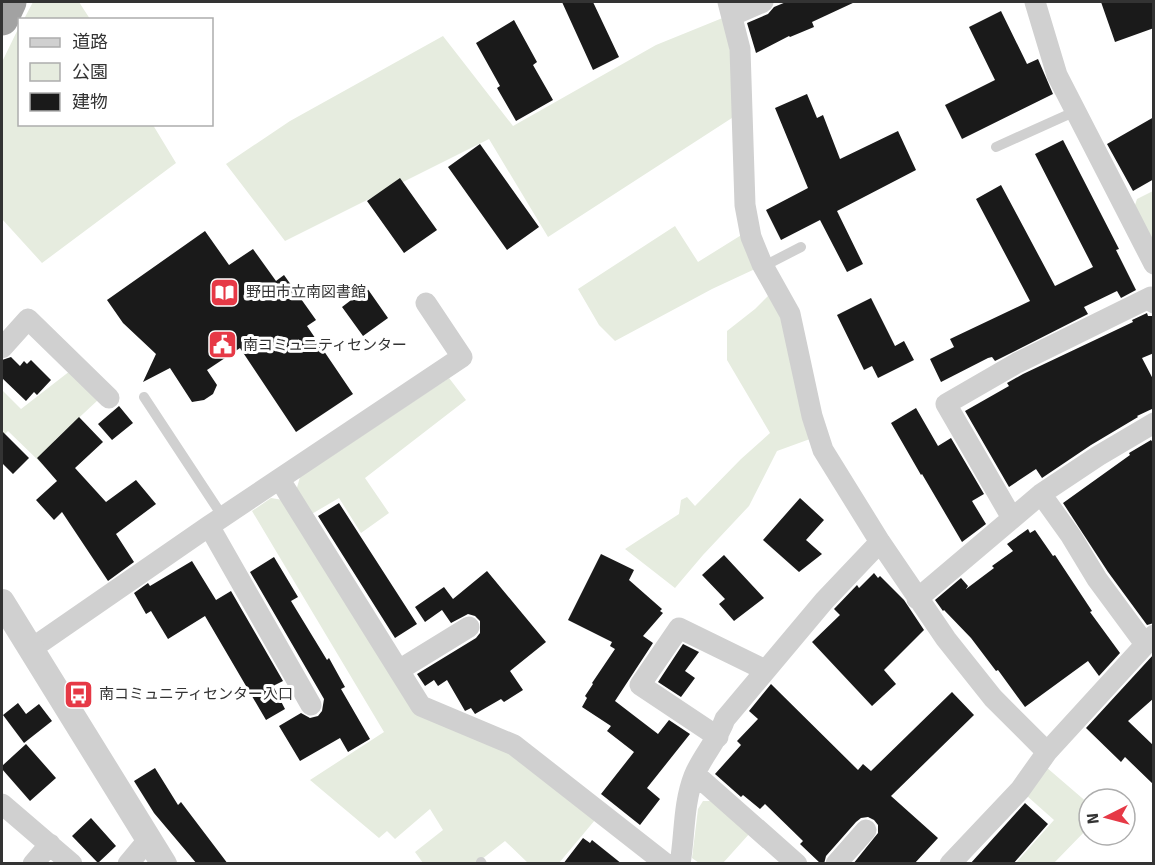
<svg xmlns="http://www.w3.org/2000/svg" width="1155" height="865" font-family="Signika,'Noto Sans JP',sans-serif">
	<style>
		.green { fill: #e6ecdf }
		.building { fill: #1a1a1a }
		.lines { fill: none; stroke-linecap: round; stroke-linejoin: round }
		.service { stroke: #d0d0d0; stroke-width: 10 }
		.minor { stroke: #d0d0d0; stroke-width: 21 }
		.tertiary { stroke: #d0d0d0; stroke-width: 26 }
		.trunk { stroke: #a2a2a2; stroke-width: 33 }
		.labels { text-anchor: middle; stroke-width: 6; stroke-linejoin: round; paint-order: stroke }
		.poi-label { font-size: 15px; fill: #333; stroke: #fff; text-anchor: start }
	</style>
	<rect width="100%" height="100%" fill="#fff"/>
	<path class="green" d="M33,2H79L90,19H24Z
		M725,17L728,27L735,116L548,237L489,139L285,241L226,164L290,121L443,36L513,126L656,45Z
		M19,27L20,124L153,125L176,163L42,263L2,219V62Z
		M1153,191V246L1134,208L1137,199Z
		M675,226L698,262L743,234L755,269L712,289L615,341L599,325L578,289Z
		M770,294L784,322L810,439L777,451L749,506L703,555L675,588L625,549L679,514L681,500L687,497L695,506L741,459L770,433L727,360V331L755,309Z
		M70,371L98,400L55,440L60,446L42,464L8,431L2,437V390L21,409Z
		M449,378L466,400L365,478L389,513L361,533L339,498L310,515L296,491L300,477Z
		M271,498L283,500L418,714L507,752L595,820L559,863H528L505,841L477,863H423L415,852L443,830L430,809L395,839L387,831L379,838L310,780L384,732L252,511Z
		M1046,767L1089,804V827L1054,863L1015,864L1054,820L1027,796Z
		M703,801H713L750,833L723,863H699L692,858L698,809Z"/>
	<path class="building" d="M562,2H593L619,57L593,70Z
		M786,2H855L812,22L814,27L790,37L789,36L756,53L747,23L768,14L774,7Z
		M1101,2H1154V28L1115,42Z
		M1001,11L1027,64L1038,59L1053,94L962,139L945,105L995,80L969,27Z
		M514,20L537,62L533,65L553,100L516,121L497,88L500,86L476,43Z
		M807,94L817,118L823,115L840,159L898,131L916,170L837,211L863,264L847,272L820,220L781,240L766,210L808,188L775,108Z
		M1154,117V179L1133,191L1107,144Z
		M1063,140L1119,249L1116,250L1136,290L1121,298L1117,291L1084,307L1088,314L995,361L992,357L988,358L941,382L930,359L954,347L950,339L1030,301L976,199L1001,185L1055,286L1093,267L1035,154Z
		M480,144L539,227L507,250L448,167Z
		M400,178L437,230L404,253L367,201Z
		M205,231L229,265L253,249L276,281L284,275L316,320L307,326L353,394L296,432L240,348L207,370L217,385L213,394L204,400L192,402L170,368L143,382L156,354L123,323L107,300Z
		M367,288L388,318L363,336L342,307Z
		M871,298L895,346L904,341L914,360L878,378L872,366L864,370L837,315Z
		M1147,313L1148,316H1154V353L1142,358L1154,381V408L1137,416L1138,417L1091,445L1042,478L1036,469L1009,487L965,411L1009,386L1007,383L1023,374L1133,322L1132,320Z
		M11,357L20,366L24,361L27,364L31,360L51,380L37,395L34,392L26,401L2,378V360Z
		M119,406L133,423L112,440L98,424Z
		M916,408L938,446L951,438L984,494L972,501L986,524L962,542L922,474L921,475L891,423Z
		M79,417L103,442L75,468L106,502L136,480L156,504L116,534L134,562L108,581L62,512L54,520L36,500L57,481L37,458Z
		M2,431L29,458L13,474L2,463Z
		M1151,440L1154,444V623L1147,625L1108,572L1063,503L1130,455L1129,453Z
		M800,498L824,520L806,540L822,554L799,572L763,540Z
		M339,503L417,624L395,638L318,516Z
		M1028,529L1030,533L1035,530L1053,556L1055,555L1092,611L1090,612L1120,653L1099,676L1088,661L1025,707L998,670L996,671L971,638L944,610L943,611L935,600L961,578L968,586L966,589L994,568L992,566L1013,551L1007,544Z
		M601,554L634,570L629,580L662,609L660,611L663,613L643,636L653,643L615,701L658,734L669,720L690,734L647,788L660,799L640,825L601,794L634,752L607,731L611,726L582,707L587,698L585,696L593,684L592,683L615,649L610,646L612,642L568,620Z
		M724,555L764,598L734,621L719,604L725,599L702,575Z
		M274,557L298,597L291,601L327,660L329,658L345,687L341,689L370,739L348,752L340,738L300,761L279,726L301,713L310,718L318,716L322,711L324,699L250,572Z
		M192,561L216,600L231,591L283,681L273,686L285,709L266,720L205,616L168,639L151,611L146,614L134,593L148,583L150,586Z
		M487,571L546,642L510,671L523,690L504,702L501,699L475,714L471,708L465,711L447,680L438,686L434,680L425,686L417,674L476,638L480,633V621L475,616L468,614L451,623L442,610L425,622L415,607L444,587L453,599Z
		M874,573L878,578L880,576L904,600L924,630L884,670L896,684L872,706L812,642L840,615L834,609L857,585L859,588Z
		M683,644L699,652L685,671L695,678L681,697L658,682Z
		M1154,654V698L1128,721L1154,746V785L1125,757L1121,762L1086,728Z
		M771,684L858,770L863,764L871,771L952,692L974,715L891,796L938,838L914,864H853L878,833V825L874,820L868,817L861,818L856,822L826,856L824,864H821L800,844L803,841L765,804L760,809L743,795L741,797L715,774L741,745L737,741L758,719L749,711Z
		M18,703L26,714L39,704L52,721L24,743L3,715Z
		M26,744L56,778L30,801L2,769V766Z
		M155,768L178,805L181,802L228,864H197L154,813L134,781Z
		M1025,803L1048,824L1013,864H970Z
		M91,818L116,846L98,863L72,836Z
		M583,838L590,843L592,840L622,864H563Z"/>
	<g class="lines">
		<path class="service" d="M996,147L1076,111
			M764,266L801,247
			M144,397L223,517
			M481,862L482,864"/>
		<path class="minor" d="M728,2L740,49L745,205L751,237L762,264L790,314L812,416L823,450L880,542L946,639L993,698L1047,752L1154,635
			M1035,2L1057,75L1154,264
			M733,15L763,2
			M2,348L28,319L109,398
			M280,480L421,706L514,745L666,864
			M1041,494L1071,536L1097,579L1145,644
			M1012,518L946,404L1017,363L1151,297L1154,303
			M209,526L311,705
			M917,599L1041,494L1098,456L1154,423
			M31,649L209,526L462,357L426,303
			M399,670L469,627
			M718,737L640,685L679,628L765,670
			M695,774L797,864
			M2,804L72,864
			M33,864L50,844
			M128,864L148,840
			M680,864C685,835 683,804 694,776C702,756 718,740 725,719L824,601L880,542
			M836,864L866,830
			M950,864L1020,790L1047,752"/>
		<path class="tertiary" d="M2,602L164,864"/>
		<path class="trunk" d="M2,19L10,2"/>
	</g>
	<defs>
		<symbol id="library-square" viewBox="-11 -11 22 22"><rect x="-9" y="-9" width="18" height="18" rx="4" fill="#e63946" stroke="#fff"/><path d="M-6-4Q-3-5.5-.7-3.5V5Q-3 3-6 4ZM6-4Q3-5.5 .7-3.5V5Q3 3 6 4Z" fill="#fff"/></symbol>
		<symbol id="civic-square" viewBox="-11 -11 22 22"><rect x="-9" y="-9" width="18" height="18" rx="4" fill="#e63946" stroke="#fff"/><path d="M-.6-6.5H3V-4.5H.6V-3L4-1V1h2V6H-6V1h2V-1L-.6-3ZM-1.2 2.5V6h2.4V2.5Z" fill="#fff"/></symbol>
		<symbol id="bus-square" viewBox="-11 -11 22 22"><rect x="-9" y="-9" width="18" height="18" rx="4" fill="#e63946" stroke="#fff"/><path d="M-5-6H5V4H4V6H2V4H-2V6H-4V4H-5ZM-3.5-4V0h7V-4ZM-3.5 1.2v1.5H-2V1.2ZM2 1.2v1.5H3.5V1.2Z" fill="#fff"/></symbol>
	</defs>
	<g fill-rule="evenodd">
		<use href="#library-square" x="208" y="276" width="33" height="33"/>
		<use href="#civic-square" x="206" y="328" width="33" height="33"/>
		<use href="#bus-square" x="62" y="678" width="33" height="33"/>
	</g>
	<g class="labels">
		<g class="poi-label">
			<text x="246" y="297">野田市立南図書館</text>
			<text x="243" y="350">南コミュニティセンター</text>
			<text x="99" y="699">南コミュニティセンター入口</text>
		</g>
	</g>
	<rect width="1155" height="865" fill="none" stroke="#333333" stroke-width="6"/>
	<rect x="18" y="18" width="195" height="108" fill="#ffffff" stroke="#adadad" stroke-width="1.5"/>
	<rect x="30" y="38" width="30" height="9" fill="#d0d0d0" stroke="#adadad" stroke-width="1.5"/>
	<text x="72" y="48" font-size="18" fill="#333333">道路</text>
	<rect x="30" y="63" width="30" height="18" fill="#e6ecdf" stroke="#adadad" stroke-width="1.5"/>
	<text x="72" y="78" font-size="18" fill="#333333">公園</text>
	<rect x="30" y="93" width="30" height="18" fill="#1a1a1a" stroke="#adadad" stroke-width="1.5"/>
	<text x="72" y="108" font-size="18" fill="#333333">建物</text>
	<g transform="translate(1107 817) rotate(264)"><circle r="28" fill="#ffffff" stroke="#adadad" stroke-width="1.5"/>
	<path d="M0-4.5L10 22L0 15L-10 22Z" fill="#e63946"/>
	<text y="-9" font-size="16" font-weight="bold" text-anchor="middle" fill="#333333">N</text>
	</g>
</svg>
